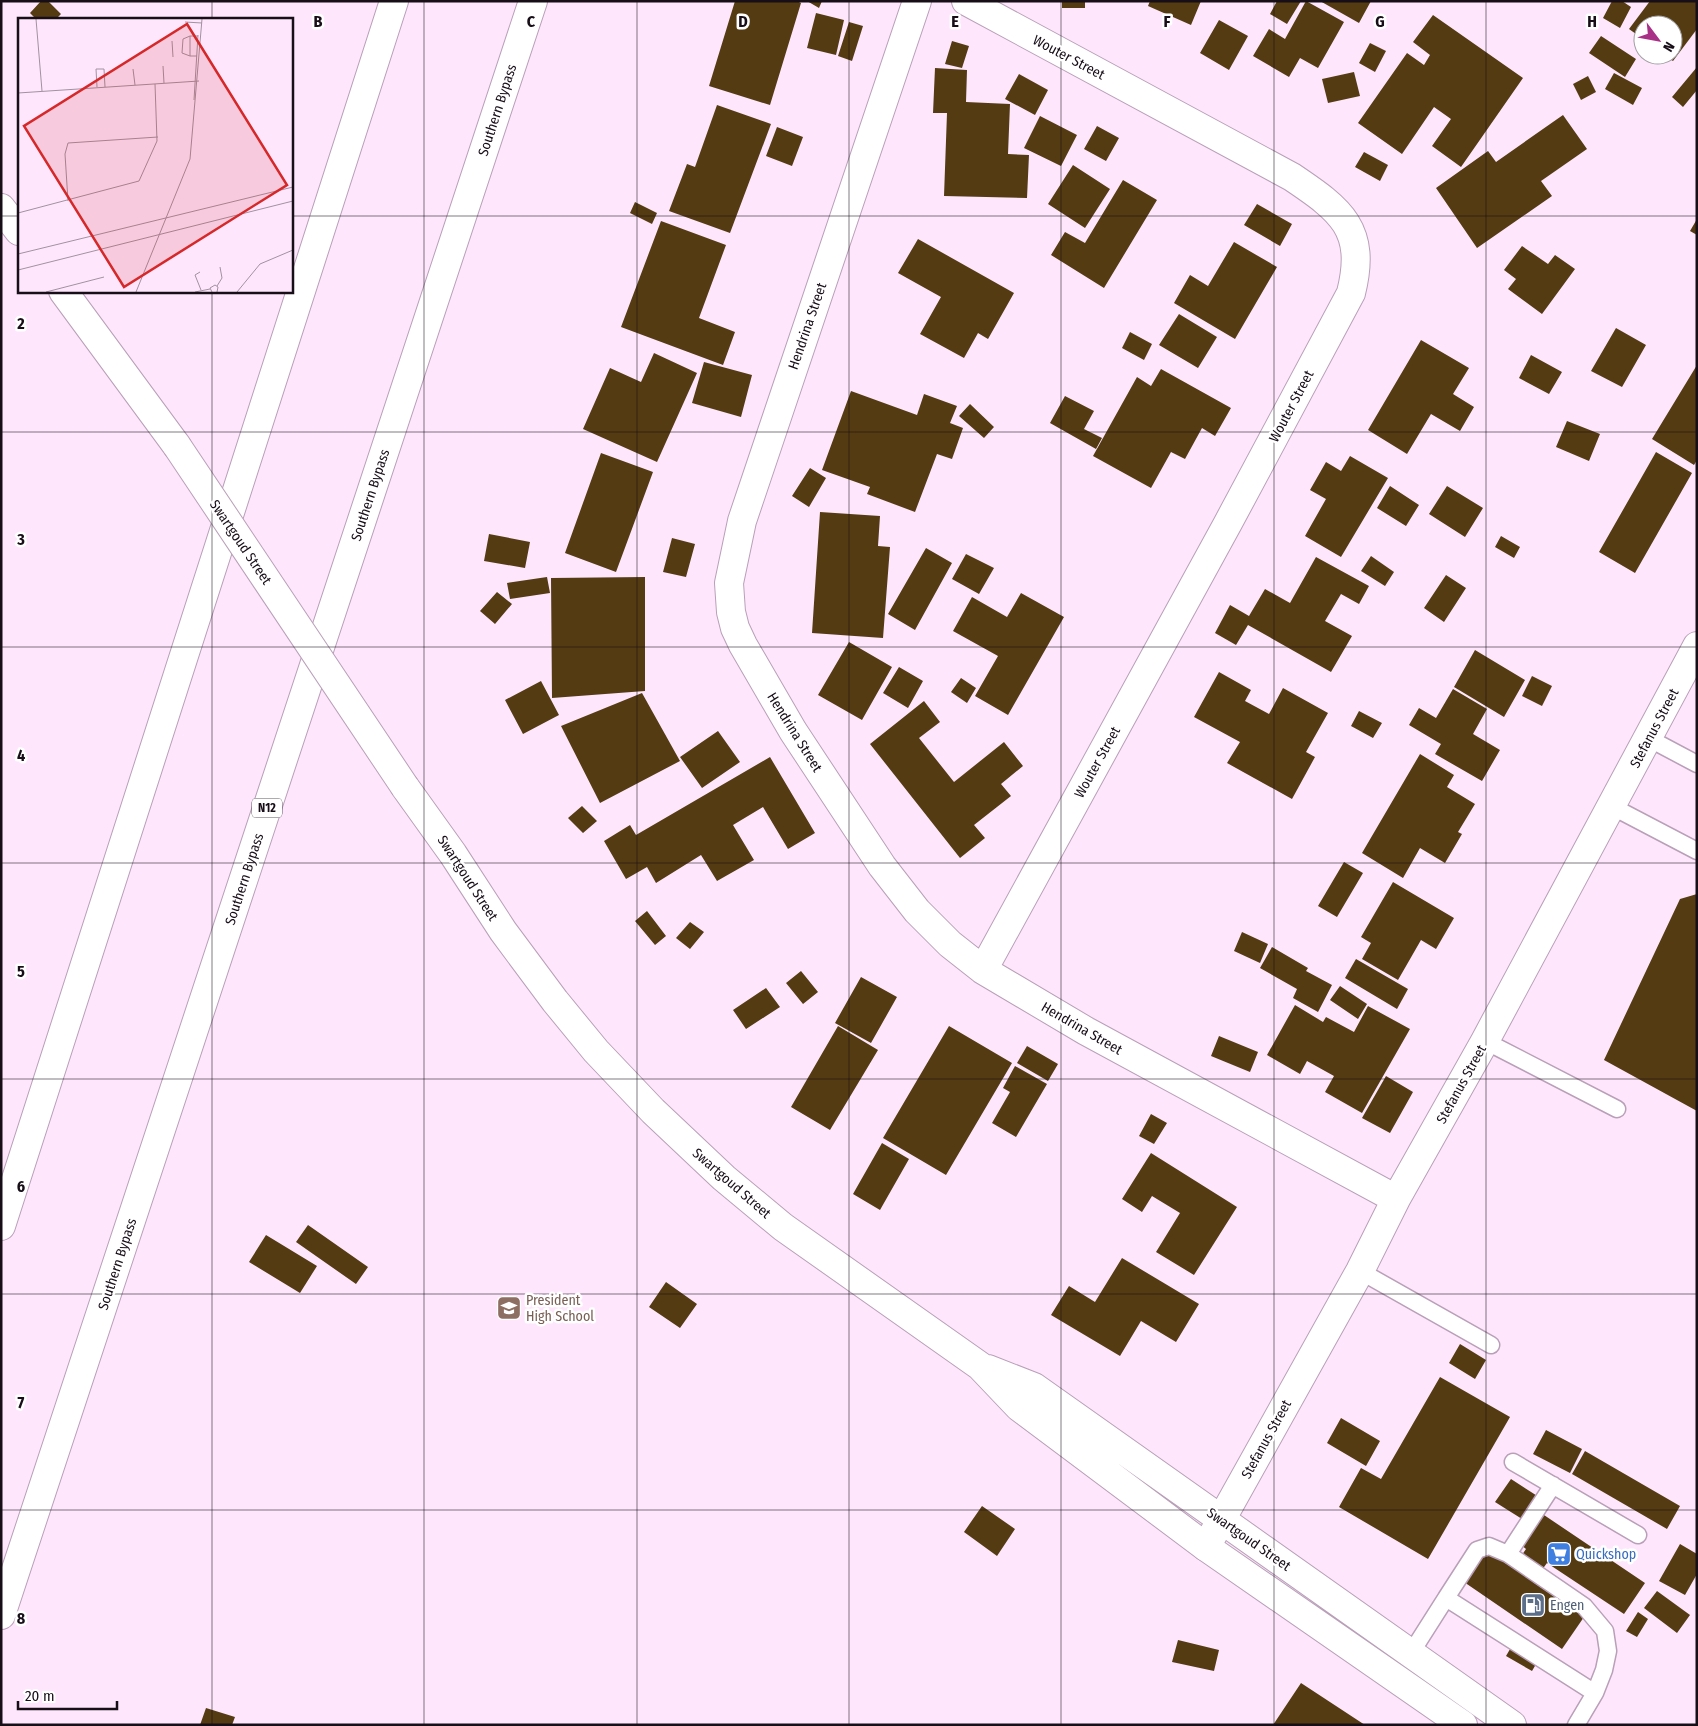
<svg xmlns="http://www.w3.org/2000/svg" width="1698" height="1726" font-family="'Fira Sans Condensed',sans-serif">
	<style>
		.building { fill: #543b12 }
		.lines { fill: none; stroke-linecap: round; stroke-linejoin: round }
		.lane-casing { stroke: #b99fb8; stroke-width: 19 }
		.street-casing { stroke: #b99fb8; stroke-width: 30 }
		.secondary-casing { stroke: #b99fb8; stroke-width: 30 }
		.highway-casing { stroke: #b99fb8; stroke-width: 30 }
		.lane { stroke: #fff; stroke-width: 16 }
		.street { stroke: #fff; stroke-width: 28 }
		.secondary { stroke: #fff; stroke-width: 28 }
		.highway { stroke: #fff; stroke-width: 28 }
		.secondary-bridge-casing { stroke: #b99fb8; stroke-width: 30; stroke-linecap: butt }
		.secondary-bridge { stroke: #fff; stroke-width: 28 }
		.grid { fill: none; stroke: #170e17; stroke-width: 1; stroke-opacity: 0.55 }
		.labels { text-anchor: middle; stroke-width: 5; stroke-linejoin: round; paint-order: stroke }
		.shield { fill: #fff; stroke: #5d565d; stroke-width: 1 }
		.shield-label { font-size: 12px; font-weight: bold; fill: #170e17 }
		.street-label { font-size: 14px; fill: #170e17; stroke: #fff }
		.education-label { font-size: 14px; fill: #785e54; stroke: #fff; text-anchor: start }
		.shop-label { font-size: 14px; fill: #366cbe; stroke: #fff; text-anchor: start }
		.service-label { font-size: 14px; fill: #4e5e75; stroke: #fff; text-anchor: start }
		.inset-road { fill: none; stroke: #a290a1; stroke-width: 1 }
		.view { fill: #d62828; fill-opacity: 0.15; stroke: #d62828; stroke-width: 2.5 }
		.inset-edge { fill: none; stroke: #170e17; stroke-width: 2.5 }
		.grid-label { font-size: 16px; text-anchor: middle; font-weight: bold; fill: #170e17; stroke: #fff; stroke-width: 5; stroke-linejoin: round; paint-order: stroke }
	</style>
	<rect width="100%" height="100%" fill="#fee7fd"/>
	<path class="building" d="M41,1H48L61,14L56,19H36L30,13Z
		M735,1H797L801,3L770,105L709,86Z
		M807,1H822L819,8Z
		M1062,1H1085V8H1062Z
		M1150,1H1201L1191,25L1148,6Z
		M1277,1H1301L1287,24L1270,14Z
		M1306,1L1344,22L1318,68L1300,58L1289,77L1253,56L1269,29L1285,39Z
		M1320,1H1371L1359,23Z
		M1612,1H1622L1631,7L1620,28L1603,18Z
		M1650,1H1697V29L1673,61L1664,55H1673V25H1643V39L1629,29Z
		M816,13L844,20L836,55L807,48Z
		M1433,15L1523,78L1461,167L1432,146L1451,119L1434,107L1402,154L1358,123L1407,53L1424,65L1430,55L1413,42Z
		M1219,20L1248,36L1229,70L1200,53Z
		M849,22L863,26L852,61L838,56Z
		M1601,36L1636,59L1625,77L1589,53Z
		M952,41L969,46L962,68L945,64Z
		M1370,43L1386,51L1375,72L1359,63Z
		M1697,67V90L1683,107L1672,97Z
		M935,68L967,70L966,102L1010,104L1008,154L1029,155L1027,198L944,196L947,113H933Z
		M1354,72L1360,96L1328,103L1322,79Z
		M1614,73L1642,88L1633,105L1605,89Z
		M1019,74L1048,90L1035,115L1005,99Z
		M1588,76L1596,92L1581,100L1573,84Z
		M717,105L771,124L730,233L669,211L687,164L695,167Z
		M1563,115L1587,149L1541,181L1552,196L1477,248L1436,188L1488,151L1496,162Z
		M1040,116L1077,135L1061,166L1024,148Z
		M1097,126L1119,138L1106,161L1084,149Z
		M777,127L803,137L792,166L766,156Z
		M1364,152L1388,165L1380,181L1355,167Z
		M1073,165L1110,189L1085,228L1048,204Z
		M1123,180L1157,200L1104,288L1051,255L1065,232L1085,243Z
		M635,202L657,213L652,224L630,213Z
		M1257,204L1292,224L1280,246L1244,225Z
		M1697,219V235L1690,231Z
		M661,221L726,245L699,318L735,332L723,365L621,327Z
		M918,239L1014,293L988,339L978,333L964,358L920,334L941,297L898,273Z
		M1234,242L1277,267L1235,339L1174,303L1190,275L1208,286Z
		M1522,246L1548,264L1555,255L1575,269L1542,314L1508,289L1516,279L1504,270Z
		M1179,314L1217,337L1198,368L1159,345Z
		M1616,328L1646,345L1622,387L1591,371Z
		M1130,332L1152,344L1144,360L1122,348Z
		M1421,340L1469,368L1453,394L1474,407L1460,431L1431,414L1407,454L1368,430Z
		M654,353L697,373L657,462L583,429L610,368L641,382Z
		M1531,355L1562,372L1549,394L1519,378Z
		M704,362L752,375L741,417L692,403Z
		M1697,365V460L1694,465L1652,439Z
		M1161,369L1231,408L1215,436L1202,428L1185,459L1171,452L1151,488L1093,456L1137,377L1151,386Z
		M851,391L917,415L924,394L957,406L950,423L963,428L952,459L937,454L915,512L867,494L870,487L822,470Z
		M1065,396L1094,411L1084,429L1102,438L1096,449L1050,423Z
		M970,404L994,427L984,438L959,416Z
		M1567,421L1600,434L1589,461L1556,447Z
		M1656,452L1692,473L1635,573L1599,552Z
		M601,453L653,472L616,572L565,553Z
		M1350,456L1388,478L1341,557L1305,536L1326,499L1310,490L1326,462L1341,471Z
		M810,468L826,478L809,507L792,496Z
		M1390,486L1419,505L1406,526L1377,508Z
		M1447,486L1483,508L1465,537L1429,514Z
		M820,512L880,516L878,546L890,547L883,638L812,633Z
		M489,534L530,542L525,568L484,561Z
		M1501,536L1520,547L1514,558L1495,547Z
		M672,538L695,544L686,577L663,572Z
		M926,548L952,563L915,630L888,614Z
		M966,554L994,568L979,594L952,579Z
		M1371,556L1394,572L1385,586L1361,571Z
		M1316,557L1369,586L1359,604L1341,594L1325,621L1352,636L1331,672L1248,625L1236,645L1215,633L1230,605L1249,616L1265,589L1290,603Z
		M1446,575L1466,588L1444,622L1424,608Z
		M547,577L550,593L510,599L507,583Z
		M645,577V691L552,698L551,578Z
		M497,592L512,604L495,624L480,611Z
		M1021,593L1064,617L1008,715L975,696L998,656L953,631L972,597L1007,617Z
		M849,642L892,667L862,720L818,695Z
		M1475,650L1525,680L1504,717L1454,687Z
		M899,667L923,681L908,708L883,693Z
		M1219,672L1251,690L1245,701L1269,714L1283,688L1328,713L1306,752L1315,757L1292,799L1227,763L1240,742L1194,717Z
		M1532,676L1552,686L1542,706L1522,696Z
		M961,678L976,688L967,703L951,692Z
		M541,681L559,715L523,734L505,700Z
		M1453,689L1487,709L1473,734L1500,750L1482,781L1435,754L1441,744L1409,725L1419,708L1436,718Z
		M642,693L680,761L600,803L561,726Z
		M924,701L940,722L919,738L954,782L1004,742L1023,766L1001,784L1011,796L974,825L985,838L960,858L870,744Z
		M1359,711L1382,723L1373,738L1351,726Z
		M718,731L740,762L702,788L680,757Z
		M1420,754L1454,775L1447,787L1475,804L1458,832L1462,834L1445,863L1420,848L1403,878L1362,853Z
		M770,757L815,833L788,849L763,807L733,825L754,860L717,881L701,855L656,883L647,867L626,879L604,841L630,825L636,835Z
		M582,806L597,821L583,833L568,818Z
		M1344,862L1363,873L1337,917L1318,906Z
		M1393,882L1454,918L1436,949L1421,940L1398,980L1362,959L1371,943L1361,937Z
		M1697,894V1111L1604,1060L1680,899Z
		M647,911L666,936L655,945L635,921Z
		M690,922L704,932L690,949L676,938Z
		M1242,932L1268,944L1260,963L1234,951Z
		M1272,947L1308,968L1306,971L1332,985L1318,1012L1293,998L1297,989L1260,968Z
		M1356,959L1408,989L1397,1009L1345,978Z
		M801,971L818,992L803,1004L786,983Z
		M861,977L897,997L871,1043L835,1023Z
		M1340,986L1367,1004L1358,1019L1330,1000Z
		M766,988L780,1007L746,1029L733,1010Z
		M1295,1005L1323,1022L1326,1017L1354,1032L1368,1006L1410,1029L1362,1113L1325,1092L1334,1076L1307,1061L1300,1074L1267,1055Z
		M838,1026L878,1050L830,1130L791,1107Z
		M949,1026L1012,1063L946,1175L883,1138Z
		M1219,1036L1258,1052L1250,1072L1211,1056Z
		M1027,1046L1058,1064L1048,1081L1017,1063Z
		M1015,1066L1047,1084L1016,1137L992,1123L1010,1092L1003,1088Z
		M1386,1076L1413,1092L1390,1133L1362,1118Z
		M1151,1114L1167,1123L1154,1144L1139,1136Z
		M882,1143L909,1159L880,1210L853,1194Z
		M1151,1153L1237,1207L1194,1275L1156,1252L1180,1213L1152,1196L1142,1212L1122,1199Z
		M308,1225L368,1267L356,1284L296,1242Z
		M266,1235L317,1266L300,1293L249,1262Z
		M1122,1258L1199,1304L1176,1342L1141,1321L1120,1356L1051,1315L1069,1286L1095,1302Z
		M666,1282L697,1304L680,1328L649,1307Z
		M1460,1344L1486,1360L1475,1379L1449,1363Z
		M1440,1377L1510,1417L1428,1559L1339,1507L1361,1468L1381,1479Z
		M1341,1418L1380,1441L1366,1466L1327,1443Z
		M1546,1430L1582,1449L1570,1473L1533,1454Z
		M1585,1451L1680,1506L1667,1529L1572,1474Z
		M1511,1479L1542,1499L1527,1522L1495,1502Z
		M982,1506L1015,1529L997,1556L964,1532Z
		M1541,1513L1645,1583L1624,1614L1547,1563L1533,1582L1584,1617L1562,1649L1464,1582L1485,1550L1513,1568L1526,1549L1520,1544Z
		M1680,1544L1697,1554V1574L1685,1595L1659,1581Z
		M1657,1591L1690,1615L1677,1633L1644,1608Z
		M1638,1612L1648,1619L1637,1637L1626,1631Z
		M1178,1640L1219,1650L1214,1671L1172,1662Z
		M1513,1644L1539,1659L1532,1671L1506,1656Z
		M1301,1683L1365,1725H1273Z
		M206,1708L235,1717L232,1725H200Z"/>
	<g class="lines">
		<defs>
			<path id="lane" d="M1648,738L1697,764
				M1611,806L1697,851
				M1485,1041L1617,1109
				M1360,1271L1491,1345
				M1513,1462L1638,1535
				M1508,1554L1553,1485
				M1446,1598L1477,1550L1489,1546L1508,1554L1584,1606L1605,1631L1608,1651L1604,1670L1595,1693
				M1411,1653L1446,1598L1595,1693L1576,1725"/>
			<path id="street" d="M917,1L742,521L729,583L731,612L735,628L743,645L793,731L882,866L917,911L950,944L983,970L1086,1031L1396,1199
				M966,1L1292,177C1341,210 1367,229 1351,293L1228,523L983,970
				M1206,1547L1360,1271L1396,1199L1485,1041L1697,646"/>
			<path id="secondary" d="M1,208L19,231
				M63,291L177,446
				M405,787L453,854L503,931L555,1001L596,1051L653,1111L724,1178L783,1227L980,1366L1019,1407L1206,1547L1463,1725
				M988,1369L1034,1387L1512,1725"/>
			<path id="highway" d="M1,1226L394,1
				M1,1615L533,1"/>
		</defs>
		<use href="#lane" class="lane-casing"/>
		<use href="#street" class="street-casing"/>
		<use href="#secondary" class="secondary-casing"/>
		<use href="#highway" class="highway-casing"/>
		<use href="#lane" class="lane"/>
		<use href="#street" class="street"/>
		<use href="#secondary" class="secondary"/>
		<use href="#highway" class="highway"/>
		<defs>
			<path id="secondary-bridge" d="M177,446L405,787"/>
		</defs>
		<use href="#secondary-bridge" class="secondary-bridge-casing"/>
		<use href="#secondary-bridge" class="secondary-bridge"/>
	</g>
	<path class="grid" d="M212,1V19M424,1V1725M637,1V1725M849,1V1725M1061,1V1725M1274,1V1725M1486,1V1725M1,216H19M291,216H1697M212,291V1725M1,432H1697M1,647H1697M1,863H1697M1,1079H1697M1,1294H1697M1,1510H1697"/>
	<defs>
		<symbol id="school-square" viewBox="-11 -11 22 22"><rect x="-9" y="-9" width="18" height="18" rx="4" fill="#8d6e63" stroke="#fff"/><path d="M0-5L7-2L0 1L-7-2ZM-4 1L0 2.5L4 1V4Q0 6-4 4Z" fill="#fff"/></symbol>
		<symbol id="supermarket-square" viewBox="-11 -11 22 22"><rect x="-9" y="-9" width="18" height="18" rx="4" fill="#3f7fe0" stroke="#fff"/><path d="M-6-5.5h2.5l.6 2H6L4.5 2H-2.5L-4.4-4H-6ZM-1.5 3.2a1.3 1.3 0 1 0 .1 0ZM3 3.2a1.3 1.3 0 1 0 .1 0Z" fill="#fff"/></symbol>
		<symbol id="fuel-square" viewBox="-11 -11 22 22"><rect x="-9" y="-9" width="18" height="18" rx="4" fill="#5c6f8a" stroke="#fff"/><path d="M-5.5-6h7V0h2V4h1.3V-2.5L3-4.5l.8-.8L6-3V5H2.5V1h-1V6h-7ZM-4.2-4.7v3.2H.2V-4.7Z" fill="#fff"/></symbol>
	</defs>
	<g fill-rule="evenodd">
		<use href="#school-square" x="495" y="1294" width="28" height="28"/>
		<use href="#supermarket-square" x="1545" y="1540" width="28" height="28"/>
		<use href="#fuel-square" x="1519" y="1591" width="28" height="28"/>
	</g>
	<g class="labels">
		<rect class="shield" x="252" y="798.5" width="30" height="19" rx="4"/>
		<g class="shield-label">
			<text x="267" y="812">N12</text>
		</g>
		<g class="street-label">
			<text transform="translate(1069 57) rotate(28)" y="5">Wouter Street</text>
			<text transform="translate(497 110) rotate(-72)" y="5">Southern Bypass</text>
			<text transform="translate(807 326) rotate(-71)" y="5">Hendrina Street</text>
			<text transform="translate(1291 406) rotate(-62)" y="5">Wouter Street</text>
			<text transform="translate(370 495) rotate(-72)" y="5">Southern Bypass</text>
			<text transform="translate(241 542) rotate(56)" y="5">Swartgoud Street</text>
			<text transform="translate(1654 728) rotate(-62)" y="5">Stefanus Street</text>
			<text transform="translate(795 732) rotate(58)" y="5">Hendrina Street</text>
			<text transform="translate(1097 762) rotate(-61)" y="5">Wouter Street</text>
			<text transform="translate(468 878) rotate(57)" y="5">Swartgoud Street</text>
			<text transform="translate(244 879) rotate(-72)" y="5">Southern Bypass</text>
			<text transform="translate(1082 1028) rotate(30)" y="5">Hendrina Street</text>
			<text transform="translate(1461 1084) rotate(-61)" y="5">Stefanus Street</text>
			<text transform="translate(732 1183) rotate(41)" y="5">Swartgoud Street</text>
			<text transform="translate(117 1264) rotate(-72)" y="5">Southern Bypass</text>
			<text transform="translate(1266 1439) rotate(-61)" y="5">Stefanus Street</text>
			<text transform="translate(1249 1539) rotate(35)" y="5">Swartgoud Street</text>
		</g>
		<g class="education-label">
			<text x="526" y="1305">President<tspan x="526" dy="16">High School</tspan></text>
		</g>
		<g class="shop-label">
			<text x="1576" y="1559">Quickshop</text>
		</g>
		<g class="service-label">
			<text x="1550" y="1610">Engen</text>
		</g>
	</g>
	<g transform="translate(18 18)">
		<rect width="275" height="275" fill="#fee7fd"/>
		<path class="inset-road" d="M18,1L24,73M167,4L184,5M154,23L155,39M172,38L164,35L165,21L172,18M179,38H172V18H180M145,48L146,65M115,51L117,67M79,69L78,51H86L87,69M0,75L181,63M176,82L180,17M50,183L47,136L50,125L140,119M0,195L121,163L139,123L137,66M0,236L275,169M0,252L275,183M182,254L177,257L183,272M199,268L204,260L202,249M28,274L86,259M118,274L172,141L184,1M177,274L192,271M194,274L192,270L197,267L200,269L199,274M219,274L242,246L275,232"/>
		<path class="view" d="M169,6L269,167L106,269L6,108Z"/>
		<rect width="275" height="275" class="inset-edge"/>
	</g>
	<g class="grid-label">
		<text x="318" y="27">B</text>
		<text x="531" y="27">C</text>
		<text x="743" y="27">D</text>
		<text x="955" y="27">E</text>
		<text x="1167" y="27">F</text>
		<text x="1380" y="27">G</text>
		<text x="1592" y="27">H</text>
		<text x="21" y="329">2</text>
		<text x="21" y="545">3</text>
		<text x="21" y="761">4</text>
		<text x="21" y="977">5</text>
		<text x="21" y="1192">6</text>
		<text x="21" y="1408">7</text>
		<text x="21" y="1624">8</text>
	</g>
	<rect width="1698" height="1726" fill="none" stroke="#170e17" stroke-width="5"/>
	<g transform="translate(1658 40) rotate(122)"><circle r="24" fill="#ffffff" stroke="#a29fa2"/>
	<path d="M0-4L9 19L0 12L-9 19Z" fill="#a83187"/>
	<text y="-8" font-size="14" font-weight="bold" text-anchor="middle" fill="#170e17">N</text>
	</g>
	<path d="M18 1701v8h99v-8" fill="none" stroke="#170e17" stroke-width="2.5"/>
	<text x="25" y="1701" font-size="15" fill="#170e17" stroke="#ffffff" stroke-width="4" paint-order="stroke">20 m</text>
</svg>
